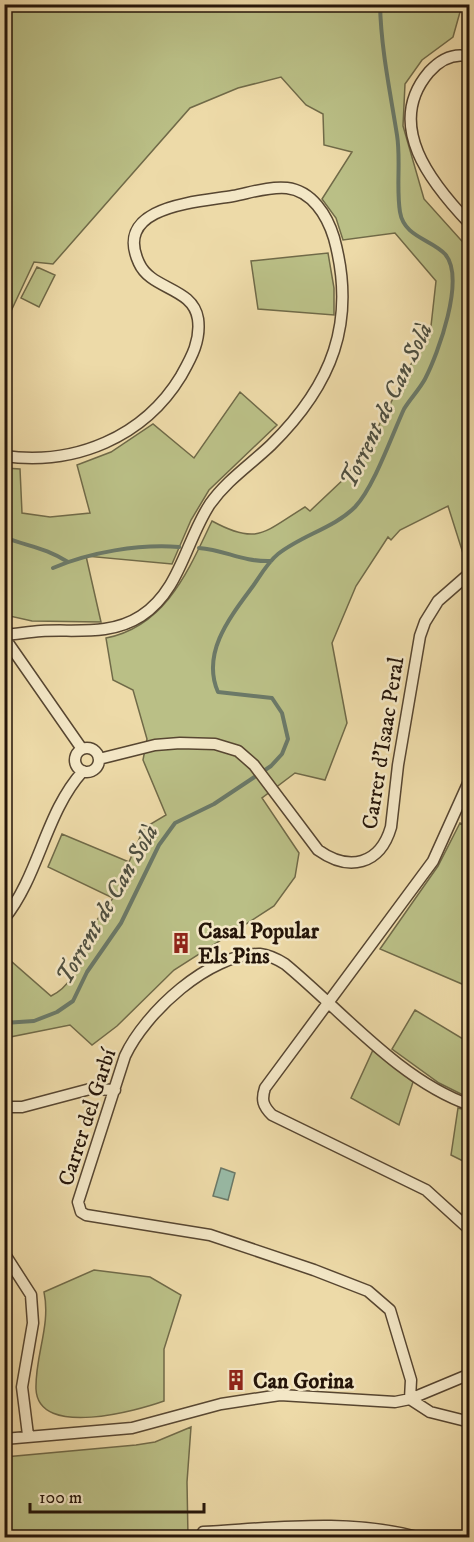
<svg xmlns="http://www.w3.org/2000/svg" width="474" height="1542" font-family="'IM FELL DW Pica',serif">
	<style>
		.green { fill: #babf86; stroke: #706a48; stroke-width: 1.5 }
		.water { fill: #99bba7; stroke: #6b7968; stroke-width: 1.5 }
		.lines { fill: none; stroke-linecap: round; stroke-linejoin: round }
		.stream { stroke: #6b7968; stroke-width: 4 }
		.minor-casing { stroke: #574631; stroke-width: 13 }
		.minor { stroke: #f3e7c6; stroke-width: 10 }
		.labels { text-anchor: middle; stroke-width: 5; stroke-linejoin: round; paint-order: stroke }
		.street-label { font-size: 22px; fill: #251509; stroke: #f3e7c6 }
		.poi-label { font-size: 22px; font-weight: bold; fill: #251509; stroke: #f3e7c6; text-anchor: start }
		.water-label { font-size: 24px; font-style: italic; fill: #4e4f40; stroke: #f3e7c6 }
	</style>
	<rect width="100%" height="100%" fill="#eddaa8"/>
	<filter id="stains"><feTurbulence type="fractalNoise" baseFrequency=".00333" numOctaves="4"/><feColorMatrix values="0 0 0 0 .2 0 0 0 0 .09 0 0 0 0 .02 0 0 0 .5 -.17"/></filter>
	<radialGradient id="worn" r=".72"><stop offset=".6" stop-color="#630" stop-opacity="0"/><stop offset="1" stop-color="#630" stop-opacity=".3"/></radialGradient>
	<path class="green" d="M4,5H462L453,37L422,60L405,84L403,126L424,199L469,249V565L467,566L448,506L400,530L391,540L388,537L356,586L332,643L347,723L325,780L295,773L262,798L299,853L295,877L274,906L174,970L117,1026L92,1045L70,1025L5,1038L4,955L51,996C76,984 77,960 87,937C92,924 105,910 113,898L48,867L62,834L129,862L144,828L166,815L143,760L147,739L133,690L113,680L106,638C166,626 188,571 212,521C258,546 264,532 305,507L310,511L347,476L378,427L431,326L436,281L395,233L343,240L336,218L322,199L352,152L324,145L323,114L306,105L281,77L238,88L190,108L53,264L34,262L5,324Z
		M328,253L334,288V315L258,309L251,261Z
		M37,267L55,275L39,307L21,298Z
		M240,392L277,425L209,490L191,520L172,564L86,556L101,622L32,621L5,615V468L20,469L22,513L50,517L90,513L77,465L111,452L153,424L194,458Z
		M460,823L469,827V987L380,949L438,866Z
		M415,1010L463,1039L469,1032V1098L439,1083L392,1049Z
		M373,1050L413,1082L399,1125L351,1098Z
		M458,1108L469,1111V1164L451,1155Z
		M94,1270L150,1277L181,1295L164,1349V1401C139,1410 38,1439 36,1389C35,1355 51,1326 44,1292Z
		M191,1427L187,1482L188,1537H5V1457L136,1445L155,1442Z"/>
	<path class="water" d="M221,1168L235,1173L228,1200L213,1196Z"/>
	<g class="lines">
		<path class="stream" d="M4,537C29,547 44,547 68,562
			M199,548C226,550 241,562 271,561
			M53,568C90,552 139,544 179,547
			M4,1023L34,1021L57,1012L73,1001L87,972L121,923L159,845L175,823L214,804L271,766L282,754L288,739L282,713L272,698L218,692C201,653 230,617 253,586C260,576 268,562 278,554C302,535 334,528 355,507C374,487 392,435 404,409C410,399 419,390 425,379C438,354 466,278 445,254C431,239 404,237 400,212C396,187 401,160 397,135C390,91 381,49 380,4"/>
		<defs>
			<path id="minor" d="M470,57C453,52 440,60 429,72C384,125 431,183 470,224
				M4,456C75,466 144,437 181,376C191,358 201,341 198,319C193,287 151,290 139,263C112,205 199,202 233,196C249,193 270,186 287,188C312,191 327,215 334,238C357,322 332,385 271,445C250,465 227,480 210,504C186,540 180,591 141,616C110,636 75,629 41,631C29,632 16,634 4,635
				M4,637L82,749
				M75 760a12 12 0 1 1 24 0a12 12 0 1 1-24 0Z
				M99,759L155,745L180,743L215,744L238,751L254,765L318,850C349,872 380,865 391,827L398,765L420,636L425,622L438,601L470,573
				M470,779L433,861L265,1088C261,1100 263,1106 272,1115L426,1190L470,1230
				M4,919C40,874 45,813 83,771
				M470,1105C400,1081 341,1010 285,964C277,959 269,955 260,954C209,953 145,1013 125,1056L78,1202L81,1212L86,1215L210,1235L314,1270L368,1291L390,1310L411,1380L410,1399L430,1412L470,1422
				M10,1107H22L90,1089L115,1090
				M4,1253L31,1295L33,1323L22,1387L28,1435
				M4,1439L132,1428L221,1404L280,1395L395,1402L410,1399L470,1374
				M203,1532C276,1528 350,1518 421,1538"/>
		</defs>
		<use href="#minor" class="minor-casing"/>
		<use href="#minor" class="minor"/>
	</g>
	<defs>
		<symbol id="building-bare" viewBox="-9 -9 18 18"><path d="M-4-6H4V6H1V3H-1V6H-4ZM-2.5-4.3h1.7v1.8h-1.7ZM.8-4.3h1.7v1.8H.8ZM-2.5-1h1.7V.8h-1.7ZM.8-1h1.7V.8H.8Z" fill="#8f2418" stroke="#f3e7c6" stroke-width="2.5" paint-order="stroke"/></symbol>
	</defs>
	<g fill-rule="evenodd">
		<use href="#building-bare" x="166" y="928" width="30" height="30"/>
		<use href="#building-bare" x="221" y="1365" width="30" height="30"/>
	</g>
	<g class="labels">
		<g class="street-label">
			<text transform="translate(382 743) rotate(-81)" y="8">Carrer d'Isaac Peral</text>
			<text transform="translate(86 1117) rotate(-72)" y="8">Carrer del Garbí</text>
		</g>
		<g class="poi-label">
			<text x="198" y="938">Casal Popular<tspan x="198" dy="25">Els Pins</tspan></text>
			<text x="253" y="1388">Can Gorina</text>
		</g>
		<g class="water-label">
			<text transform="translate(386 405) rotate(-64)" y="8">Torrent de Can Solà</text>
			<text transform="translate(107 904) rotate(-60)" y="8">Torrent de Can Solà</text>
		</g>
	</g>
	<rect width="474" height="1542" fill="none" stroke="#eddaa8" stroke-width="24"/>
	<rect x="6" y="6" width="462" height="1530" fill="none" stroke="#251509" stroke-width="3"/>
	<rect x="12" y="12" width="450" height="1518" fill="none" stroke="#251509" stroke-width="1.5"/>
	<path d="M30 1503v9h174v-9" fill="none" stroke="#251509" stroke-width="3"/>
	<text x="39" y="1503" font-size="18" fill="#251509" stroke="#f3e7c6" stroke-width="4.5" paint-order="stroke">100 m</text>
	<rect width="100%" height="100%" filter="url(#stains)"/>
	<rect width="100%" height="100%" fill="url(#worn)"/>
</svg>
